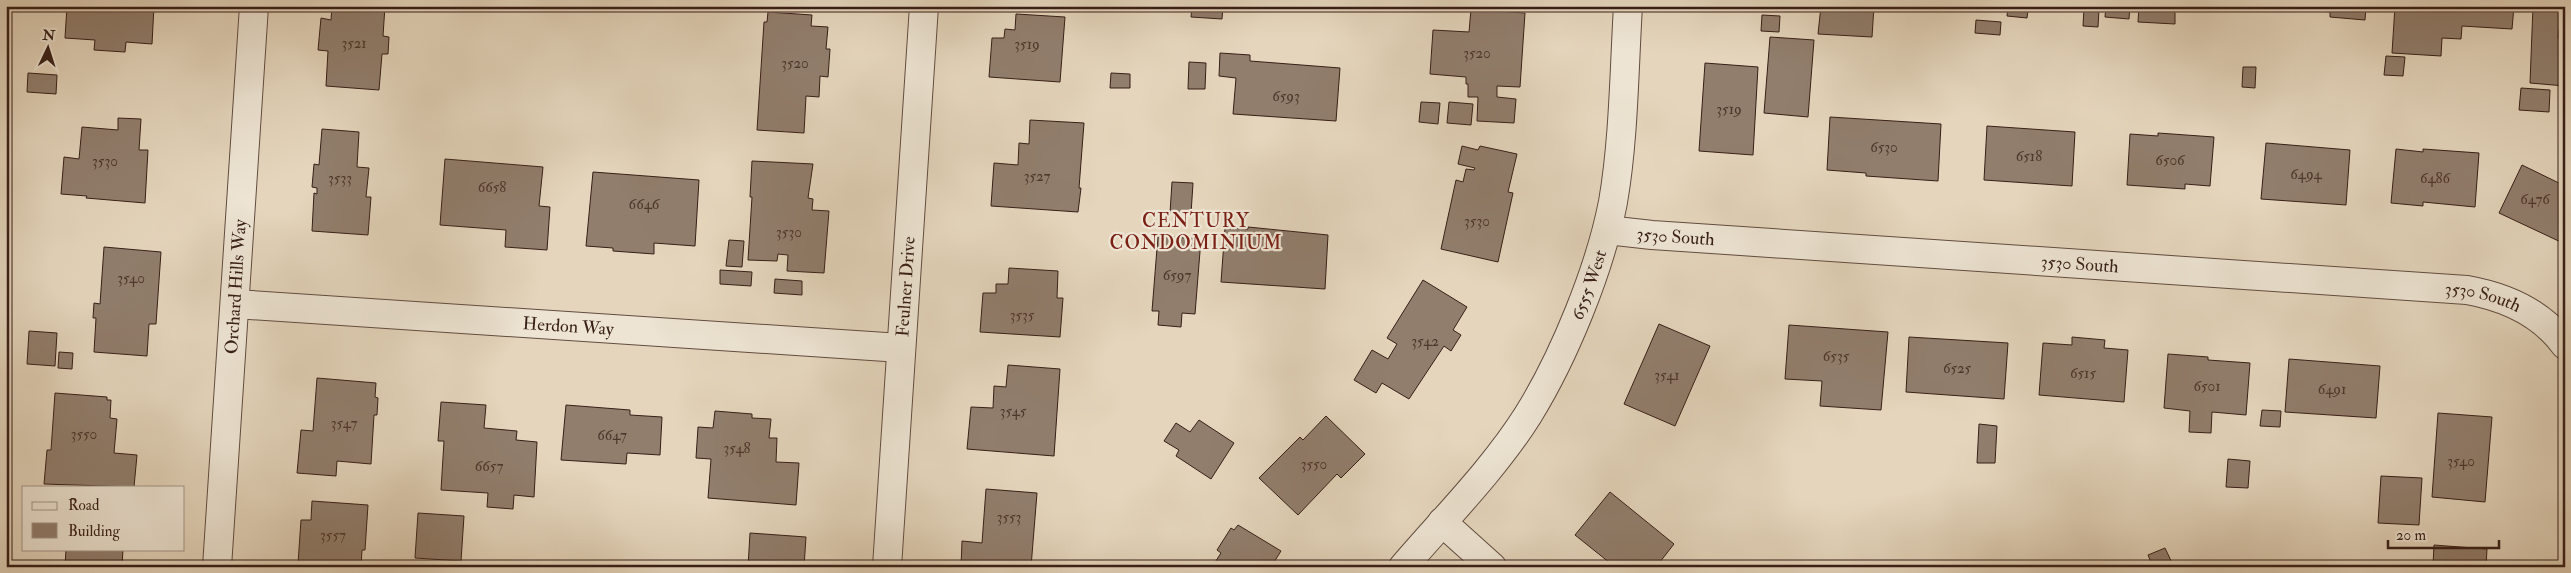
<svg xmlns="http://www.w3.org/2000/svg" width="2571" height="573" font-family="'IM FELL Double Pica',serif">
	<style>
		.building { fill: #917e6d; stroke: #371f17 }
		.lines { fill: none; stroke-linecap: round; stroke-linejoin: round }
		.street-casing { stroke: #624c40; stroke-width: 30 }
		.street { stroke: #ede4d3; stroke-width: 28 }
		.labels { text-anchor: middle; stroke-width: 4.5; stroke-linejoin: round; paint-order: stroke }
		.number-label { font-size: 15px; fill: #4e372c }
		.street-label { font-size: 18px; fill: #371f17; stroke: #ede4d3 }
		.neighbourhood-label { font-size: 19px; letter-spacing: 1px; fill: #7a1f14; stroke: #ede4d3 }
	</style>
	<rect width="100%" height="100%" fill="#e4d5bc"/>
	<filter id="stains"><feTurbulence type="fractalNoise" baseFrequency=".004" numOctaves="4"/><feColorMatrix values="0 0 0 0 .2 0 0 0 0 .09 0 0 0 0 .02 0 0 0 .5 -.17"/></filter>
	<radialGradient id="worn" r=".72"><stop offset=".6" stop-color="#630" stop-opacity="0"/><stop offset="1" stop-color="#630" stop-opacity=".3"/></radialGradient>
	<path class="building" d="M67,6H154L152,44L126,42L125,52L94,50L95,40L65,38Z
		M332,6H385L383,36L389,37L388,54H382L379,90L326,86L328,51L318,50L321,18L331,20Z
		M1192,6H1223L1222,19L1191,17Z
		M1705,6H1760V11Z
		M1821,6H1874L1872,37L1818,34Z
		M2008,6H2045L2044,11L2028,10L2027,18L2007,16Z
		M2106,6H2130L2129,19L2105,17Z
		M2139,6H2175V24L2138,22Z
		M2268,6H2366L2365,20L2330,17V12Z
		M2395,6H2514L2512,29L2462,26L2461,39L2442,38L2441,56L2392,53Z
		M2533,6H2565V29H2559L2558,38H2565V86L2530,83Z
		M2084,8L2099,9L2098,27L2083,26Z
		M1471,9L1525,13L1520,87L1497,86V97L1516,99L1514,123L1477,121L1478,97H1468V84H1466V77L1430,74L1433,30L1469,32Z
		M768,12L812,15L811,26L828,27L826,49H830L828,77L820,76L819,97L806,96L804,133L757,130L764,22H767Z
		M1016,14L1065,17L1060,82L989,77L992,38H1004L1005,29L1015,30Z
		M1762,15L1780,16L1779,32L1761,31Z
		M1976,20L2001,22L2000,35L1975,33Z
		M1770,37L1814,40L1808,117L1764,113Z
		M1220,53L1250,55V61L1340,68L1336,121L1233,114L1236,78L1219,76Z
		M2386,56L2405,57L2403,76L2384,75Z
		M1189,62L1206,63L1205,89H1188Z
		M1705,63L1758,67L1753,155L1699,151Z
		M2243,67H2256L2255,88L2242,87Z
		M28,73L57,75L56,94L27,92Z
		M1111,73L1130,74V88H1110Z
		M2521,88L2550,90L2549,112L2519,110Z
		M1421,102L1440,103L1438,124L1419,122Z
		M1449,102L1473,104L1471,125L1447,123Z
		M1830,117L1941,124L1938,181L1866,176V173L1827,170Z
		M118,118L141,119L139,150H148L145,203L86,198L87,196L61,194L64,157L79,159L82,127L118,130Z
		M1030,120L1084,123L1079,188H1081L1078,212L991,206L994,163L1018,165L1019,143L1029,144Z
		M1987,126L2075,132L2072,186L1984,180Z
		M322,129L359,132L357,167L369,168L366,197H371L368,235L312,231L314,193L317,194V188L312,187L314,164L319,165Z
		M2158,133L2214,137L2210,186L2185,184V189L2127,185L2130,134L2158,136Z
		M2266,143L2350,150L2346,205L2261,199Z
		M1462,146L1478,150L1480,146L1517,154L1508,192L1513,193L1498,262L1441,249L1456,180L1463,182L1466,169L1474,170L1475,168L1458,164Z
		M2396,149L2423,152V149L2479,153L2475,207L2423,202V206L2391,203Z
		M445,159L543,167L539,206L550,207L547,250L505,247L506,230L440,225Z
		M752,161L813,164L808,198L813,199L812,210L829,211L824,273L787,271L788,255L778,254L777,261L748,260L752,197H750Z
		M2522,165L2565,186V244L2499,213Z
		M593,172L699,180L695,246L654,243V254L613,251V248L586,246Z
		M1172,182L1193,183L1191,214L1170,213Z
		M1248,227L1328,235L1325,289L1221,282L1225,228L1248,229Z
		M1158,236L1201,239L1195,314L1182,313L1181,327L1158,325L1159,311H1152Z
		M729,240L744,241L742,267L726,266Z
		M104,247L161,252L156,324H149L147,356L94,352L96,318H93L94,303L100,304Z
		M1009,268L1058,271L1057,298H1063L1060,337L980,332L983,293H996V284H1008Z
		M720,270L752,272L751,286L720,284Z
		M775,279L802,281V295L774,293Z
		M1423,280L1467,307L1453,330L1461,335L1451,351L1444,346L1409,399L1382,383L1376,393L1354,380L1372,350L1388,359L1397,344L1387,338Z
		M1659,324L1710,346L1675,426L1624,404Z
		M1789,325L1888,332L1881,410L1820,406L1822,381L1785,379Z
		M29,331L57,333L55,366L27,364Z
		M1909,337L2008,343L2004,399L1906,392Z
		M2072,337L2105,340L2104,348L2128,350L2124,402L2039,395L2043,343L2072,345Z
		M59,352L73,353L72,369L58,368Z
		M2168,354L2208,357V360L2250,363L2246,415L2212,412L2211,433L2189,432L2190,411L2164,408Z
		M2289,359L2380,366L2376,418L2285,412Z
		M1008,365L1060,369L1054,456L967,449L971,407L993,408L994,386L1006,387Z
		M317,378L376,383L375,397L378,398L377,415H374L371,464L337,461L336,476L297,473L301,430L313,431Z
		M55,393L107,397V400H111L110,418L117,419L114,453L137,455L134,487L44,484L47,450H51Z
		M441,402L486,405L484,428L517,431L516,440L537,442L534,497L514,495L513,509L487,507L488,493L441,490L444,441H438Z
		M566,405L630,410V415L662,417L660,455L627,453L626,464L561,460Z
		M2262,410L2281,411L2280,427L2260,426Z
		M715,411L752,414V418L771,419L769,438H777L776,462L799,463L796,505L708,498L711,459L696,458L698,427L713,428Z
		M2438,413L2492,417L2485,502L2432,497Z
		M1326,416L1365,454L1341,478L1337,474L1298,515L1259,478L1300,437L1303,440Z
		M1199,420L1234,443L1211,479L1176,456L1179,450L1164,441L1176,423L1190,432Z
		M1979,424L1997,426L1995,463H1977Z
		M2228,459L2250,461L2248,488L2226,487Z
		M2381,476L2422,478L2419,525L2378,523Z
		M986,489L1037,493L1031,567H961L962,541L982,543Z
		M1610,492L1674,544L1656,567H1615L1575,535Z
		M312,501L368,505L365,550H362L361,567H293V564H298L301,520H311Z
		M418,513L464,516L461,561L415,558Z
		M1238,525L1281,551L1271,567H1212L1221,553L1217,550L1231,528L1234,530Z
		M750,533L806,537L804,567H748Z
		M2434,545L2487,549L2486,567H2413L2414,563L2433,565Z
		M2165,548L2174,567H2153L2148,555Z
		M66,549H123L122,567H65Z"/>
	<g class="lines">
		<defs>
			<g id="street">
				<path id="s1" d="M1607,230L1652,235L2467,290C2506,297 2541,312 2565,345"/>
				<path id="s2" d="M235,304L901,348"/>
				<path d="M1442,522L1492,567"/>
				<path id="s3" d="M217,567L254,6"/>
				<path id="s4" d="M887,567L924,6"/>
				<path id="s5" d="M1403,567C1445,518 1494,469 1528,415C1564,357 1600,269 1613,202C1624,138 1624,71 1628,6"/>
			</g>
		</defs>
		<use href="#street" class="street-casing"/>
		<use href="#street" class="street"/>
	</g>
	<g class="labels">
		<g class="number-label">
			<text x="354" y="48">3521</text>
			<text x="1027" y="49">3519</text>
			<text x="1477" y="58">3520</text>
			<text x="795" y="68">3520</text>
			<text x="1286" y="101">6593</text>
			<text x="1729" y="114">3519</text>
			<text x="1884" y="152">6530</text>
			<text x="2029" y="161">6518</text>
			<text x="2170" y="165">6506</text>
			<text x="105" y="166">3530</text>
			<text x="2306" y="179">6494</text>
			<text x="1037" y="181">3527</text>
			<text x="340" y="183">3533</text>
			<text x="2435" y="183">6486</text>
			<text x="492" y="192">6658</text>
			<text x="2535" y="204">6476</text>
			<text x="644" y="209">6646</text>
			<text x="1477" y="226">3530</text>
			<text x="789" y="237">3530</text>
			<text x="1177" y="280">6597</text>
			<text x="131" y="283">3540</text>
			<text x="1022" y="320">3535</text>
			<text x="1425" y="346">3542</text>
			<text x="1836" y="361">6535</text>
			<text x="1957" y="373">6525</text>
			<text x="2083" y="378">6515</text>
			<text x="1667" y="380">3541</text>
			<text x="2207" y="391">6501</text>
			<text x="2332" y="394">6491</text>
			<text x="1013" y="416">3545</text>
			<text x="344" y="428">3547</text>
			<text x="84" y="439">3550</text>
			<text x="612" y="440">6647</text>
			<text x="737" y="453">3548</text>
			<text x="2461" y="466">3540</text>
			<text x="1314" y="469">3550</text>
			<text x="489" y="471">6657</text>
			<text x="1009" y="522">3553</text>
			<text x="333" y="540">3557</text>
		</g>
		<g class="street-label">
			<text dy="6" stroke="none"><textPath href="#s1" startOffset="69">3530 South</textPath></text>
			<text dy="6" stroke="none"><textPath href="#s1" startOffset="474">3530 South</textPath></text>
			<text dy="6" stroke="none"><textPath href="#s5" startOffset="341">6555 West</textPath></text>
			<text dy="6" stroke="none"><textPath href="#s4" startOffset="281">Feulner Drive</textPath></text>
			<text dy="6" stroke="none"><textPath href="#s3" startOffset="281">Orchard Hills Way</textPath></text>
			<text dy="6" stroke="none"><textPath href="#s1" startOffset="879">3530 South</textPath></text>
			<text dy="6" stroke="none"><textPath href="#s2" startOffset="334">Herdon Way</textPath></text>
		</g>
		<g class="neighbourhood-label">
			<text x="1196" y="227">CENTURY<tspan x="1196" dy="22">CONDOMINIUM</tspan></text>
		</g>
	</g>
	<rect width="2571" height="573" fill="none" stroke="#e4d5bc" stroke-width="25"/>
	<rect x="8" y="8" width="2556" height="558" fill="none" stroke="#371f17" stroke-width="2.5"/>
	<rect x="12" y="12" width="2546" height="548" fill="none" stroke="#371f17"/>
	<rect x="22" y="486" width="162" height="65" fill="#ede4d3" stroke="#a49588"/>
	<rect x="32" y="502" width="25" height="8" fill="#ede4d3" stroke="#a49588"/>
	<text x="68" y="510" font-size="15" fill="#371f17">Road</text>
	<rect x="32" y="523" width="25" height="15" fill="#917e6d" stroke="#a49588"/>
	<text x="68" y="536" font-size="15" fill="#371f17">Building</text>
	<g transform="translate(48 48) rotate(4)" stroke="#ede4d3" stroke-width="4" paint-order="stroke">
	<path d="M0-4L9 19L0 12L-9 19Z" fill="#371f17"/>
	<text y="-8" font-size="14" font-weight="bold" text-anchor="middle" fill="#371f17">N</text>
	</g>
	<path d="M2388 540v8h111v-8" fill="none" stroke="#371f17" stroke-width="2.5"/>
	<text x="2396" y="540" font-size="15" fill="#371f17" stroke="#ede4d3" stroke-width="4" paint-order="stroke">20 m</text>
	<rect width="100%" height="100%" filter="url(#stains)"/>
	<rect width="100%" height="100%" fill="url(#worn)"/>
</svg>
